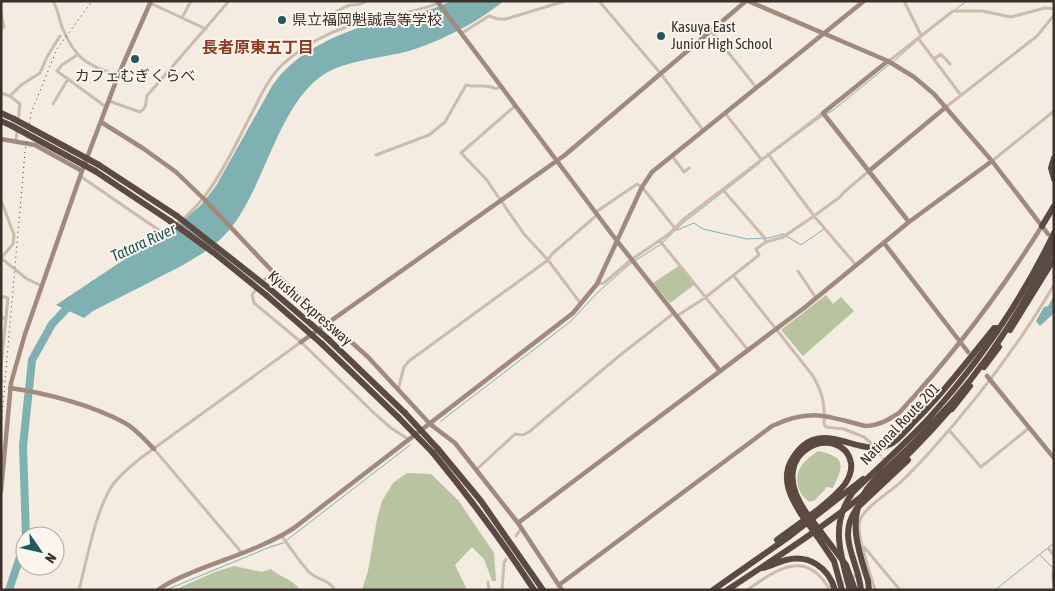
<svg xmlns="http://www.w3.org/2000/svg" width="1055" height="591" font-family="'Asap Condensed','Noto Sans JP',sans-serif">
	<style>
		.green { fill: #b8c4a0 }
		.water { fill: #7fb0b2 }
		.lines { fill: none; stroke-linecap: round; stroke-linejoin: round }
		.stream { stroke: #7fb0b2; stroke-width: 1 }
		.river { stroke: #7fb0b2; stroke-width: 8 }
		.street-tunnel { stroke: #cfc6bd; stroke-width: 3; stroke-dasharray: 3 1.5; stroke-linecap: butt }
		.street { stroke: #cdbbac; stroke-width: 3 }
		.secondary { stroke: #a18a7d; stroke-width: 4.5 }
		.highway { stroke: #5c4a42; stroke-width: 6 }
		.rail { stroke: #3b302b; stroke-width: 1; stroke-dasharray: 1 4; stroke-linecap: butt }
		.highway-bridge { stroke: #5c4a42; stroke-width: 6 }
		.poi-dot { fill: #1f5a5e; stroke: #fbf5ee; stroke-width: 2 }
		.labels { text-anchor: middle; stroke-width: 4; stroke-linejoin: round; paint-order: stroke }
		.poi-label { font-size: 15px; fill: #3b302b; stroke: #fbf5ee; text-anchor: start }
		.street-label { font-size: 15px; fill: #3b302b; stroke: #fbf5ee }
		.neighbourhood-label { font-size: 16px; font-weight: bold; fill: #8c3b22; stroke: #fbf5ee }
		.water-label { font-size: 16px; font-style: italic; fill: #1f5a5e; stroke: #fbf5ee }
	</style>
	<rect width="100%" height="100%" fill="#f4ebe1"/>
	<path class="green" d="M680,265L694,285L670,303L653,283Z
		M826,295L833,304L841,297L854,311L803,356L781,330Z
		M818,451C846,457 844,465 833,488L827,487L815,500L810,502C804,498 800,494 798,486C794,469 805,460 818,451Z
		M407,473L431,474L458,500L494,553L496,581H492L484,559L472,547L455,565L467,590H362L368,571L377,519L382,501L393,483Z
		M234,566L262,572L271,569C281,578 292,578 300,590H174L215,572Z"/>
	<path class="water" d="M451,1H504C477,22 449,37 418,48C385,60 341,57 314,82C277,116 264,183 234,224C214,251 183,265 154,280C134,290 113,301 93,311L84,318L56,305L125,259L171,231L201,205L216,186L272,86C296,50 343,31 384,20C406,15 430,12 451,1Z
		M1054,296V313L1040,326L1036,321L1044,307L1048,306Z"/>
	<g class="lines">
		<path class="stream" d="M956,9L967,1
			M893,62L918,40
			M826,114L832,111L890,64
			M779,148L822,116
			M677,230L694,223L703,229L747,239L769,238L783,234L801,245L824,229
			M441,421L571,321L597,293L630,264L661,244L683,223L760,163
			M1040,555L1053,568L1052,575L1054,590
			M166,590L270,547L283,543L410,445
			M995,590L1054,543"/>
		<path class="river" d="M26,536L23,446L32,360L52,324L71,304
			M9,590L25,542"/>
		<path class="street-tunnel" d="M874,447L886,462
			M833,587L862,573"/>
		<path class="street" d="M53,1C58,9 59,19 62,27C76,61 87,64 118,76
			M599,1L661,74L703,130
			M904,1L921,35
			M150,3L206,29
			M1,13L4,27L1,29
			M182,18L191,1
			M326,23C331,15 340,8 350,5C356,4 361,6 366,1
			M711,31L756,87
			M462,33L489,16L498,19H506L565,1
			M918,38L960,94
			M77,55L62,65L57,71L106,107
			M934,59L941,54L950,64
			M889,61L953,11H982L1011,17L1045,8L1054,9
			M1,93L10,96L20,104L18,121
			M10,96L21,85L40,73L47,57L60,36
			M109,101L140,112C148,107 145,103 147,96C148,94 150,92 152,90L229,1
			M53,104L68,79
			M515,106L461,153L486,179L524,234L548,260L581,304
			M946,107L1037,36L1054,15
			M725,113L761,159
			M16,142L17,130
			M768,154L814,216L856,265
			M376,155L429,135L445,122L466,85C476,88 486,83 496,89L501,86
			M672,156L684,172L689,168
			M992,161L1054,111
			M80,176L163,233C210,207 230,154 254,109C262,93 270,76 283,64C304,45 332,30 359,23C387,15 417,13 444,1
			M723,190L764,237L766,242
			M1,200L14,235L13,244L1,258
			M596,212L637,184L642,187L674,227
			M660,241L748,350
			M1,258L27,279L42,286
			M798,271L816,298
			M734,276L813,376C823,394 825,404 824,424L826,427L844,429L864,437L871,443
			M262,282L273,272
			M597,284L604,283L631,260L669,234L684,219L823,113
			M257,288L252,295L254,303L301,342L375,414L391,428L408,439
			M1,296L8,298L1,366
			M677,316L706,297L759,255L756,249L766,242L783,237L814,216L840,197L844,192L869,171
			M1,317L6,319
			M1,380L2,381
			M398,390L404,367L409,361L548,260L552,254L597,215
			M949,430L981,467L1029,428
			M154,449L242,553
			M477,469L515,434L523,435L529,432L619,356L674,313
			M282,536C290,548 299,561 309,572C318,581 327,578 335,590
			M516,536L521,529
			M864,547L900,590
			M1049,549L1054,556
			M488,582L489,590
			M79,590C87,560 96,507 114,483C122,473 132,465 142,457L301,342
			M502,590L504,563L506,559
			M747,590C775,571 804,548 828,587H831
			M875,590C871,575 855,533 860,520C865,507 890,492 901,482C910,473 919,464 928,454C975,402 1019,345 1054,285"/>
		<path class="secondary" d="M437,1L617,241L720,371
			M748,1L888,61L914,77L934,94L992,161L1048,234
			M888,61L823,113L909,222
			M101,122L144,149L176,172L204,199L273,272L368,357L430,424L455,443L518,523L562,590
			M1,139L35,145L82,171
			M869,171L946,107
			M884,243L968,352
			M301,342L565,155L746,1
			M987,376L1054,458
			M10,388C46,393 92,405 125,423C136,429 145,440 154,449
			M1,491L11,383L25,334L82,171L118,76L151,1
			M518,523L804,308L909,222L992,161
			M559,585L772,426C811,408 826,416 865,426C878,426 888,420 899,413C953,355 1000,293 1042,226
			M158,590C168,582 181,577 193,572C227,558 263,548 294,528L573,313L597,284L642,187L652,172L864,1"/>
		<path class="highway" d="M1,113L14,119
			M1,121L12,126
			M1054,158L1051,168L1054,179
			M99,165L177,216
			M95,171L170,221
			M1042,226L1054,206
			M270,289L312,325
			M266,295L305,329
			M1010,330L1054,259
			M328,339L405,413
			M322,344L399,418
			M984,367L999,347
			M952,409L970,386
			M438,449L481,501L543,590
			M433,453C469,497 503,542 534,590
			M801,514C791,498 781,480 791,461C820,409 861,465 894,442C903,435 910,426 918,418C946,390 970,358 994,328H998
			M821,532L846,565L855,590
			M817,536L834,561L842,590
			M777,540C797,525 830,503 845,484C849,478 852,470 851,463C843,422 762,447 805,511
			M763,568C771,566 778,562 786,560C809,554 829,568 835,590
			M868,581L869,590
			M713,590L790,536L863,479
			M727,590C776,558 827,525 872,488C901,463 928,435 953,406
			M861,590C858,559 836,537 857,508L908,460"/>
		<path class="rail" d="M1,427L25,152L31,113L57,49L92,1"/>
		<path class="highway-bridge" d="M14,119L99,165
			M12,126L95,171
			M177,216L270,289
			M170,221L214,253L266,295
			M312,325L328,339
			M305,329L322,344
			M405,413L438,449
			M399,418L433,453
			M805,511L821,532
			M801,514L817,536
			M868,581C860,555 848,524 862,497C870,482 883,472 895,461C915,442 934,422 953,401C993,355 1027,300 1054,246
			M849,587C840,552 830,523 853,492C879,467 906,443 930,417C979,362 1022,300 1054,233"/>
	</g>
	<g class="poi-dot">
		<circle cx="282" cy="20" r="5"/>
		<circle cx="661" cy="36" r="5"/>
		<circle cx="135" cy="59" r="5"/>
	</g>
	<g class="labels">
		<g class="poi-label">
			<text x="292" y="25">県立福岡魁誠高等学校</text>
			<text x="671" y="32">Kasuya East<tspan x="671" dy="17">Junior High School</tspan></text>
			<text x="135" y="81" text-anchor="middle">カフェむぎくらべ</text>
		</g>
		<g class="street-label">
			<text transform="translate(310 308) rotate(41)" y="5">Kyushu Expressway</text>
			<text transform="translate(900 424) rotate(-46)" y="5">National Route 201</text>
		</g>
		<g class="neighbourhood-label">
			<text x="258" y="53">長者原東五丁目</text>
		</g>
		<g class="water-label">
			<text transform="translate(143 242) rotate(-25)" y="6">Tatara River</text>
		</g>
	</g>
	<rect width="1055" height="591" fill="none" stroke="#3b302b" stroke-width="5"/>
	<g transform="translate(40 551) rotate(124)"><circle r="24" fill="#fbf5ee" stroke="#aea6a0"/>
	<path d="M0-4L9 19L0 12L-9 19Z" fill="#1f5a5e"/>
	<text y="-8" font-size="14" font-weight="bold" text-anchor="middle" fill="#3b302b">N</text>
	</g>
</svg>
